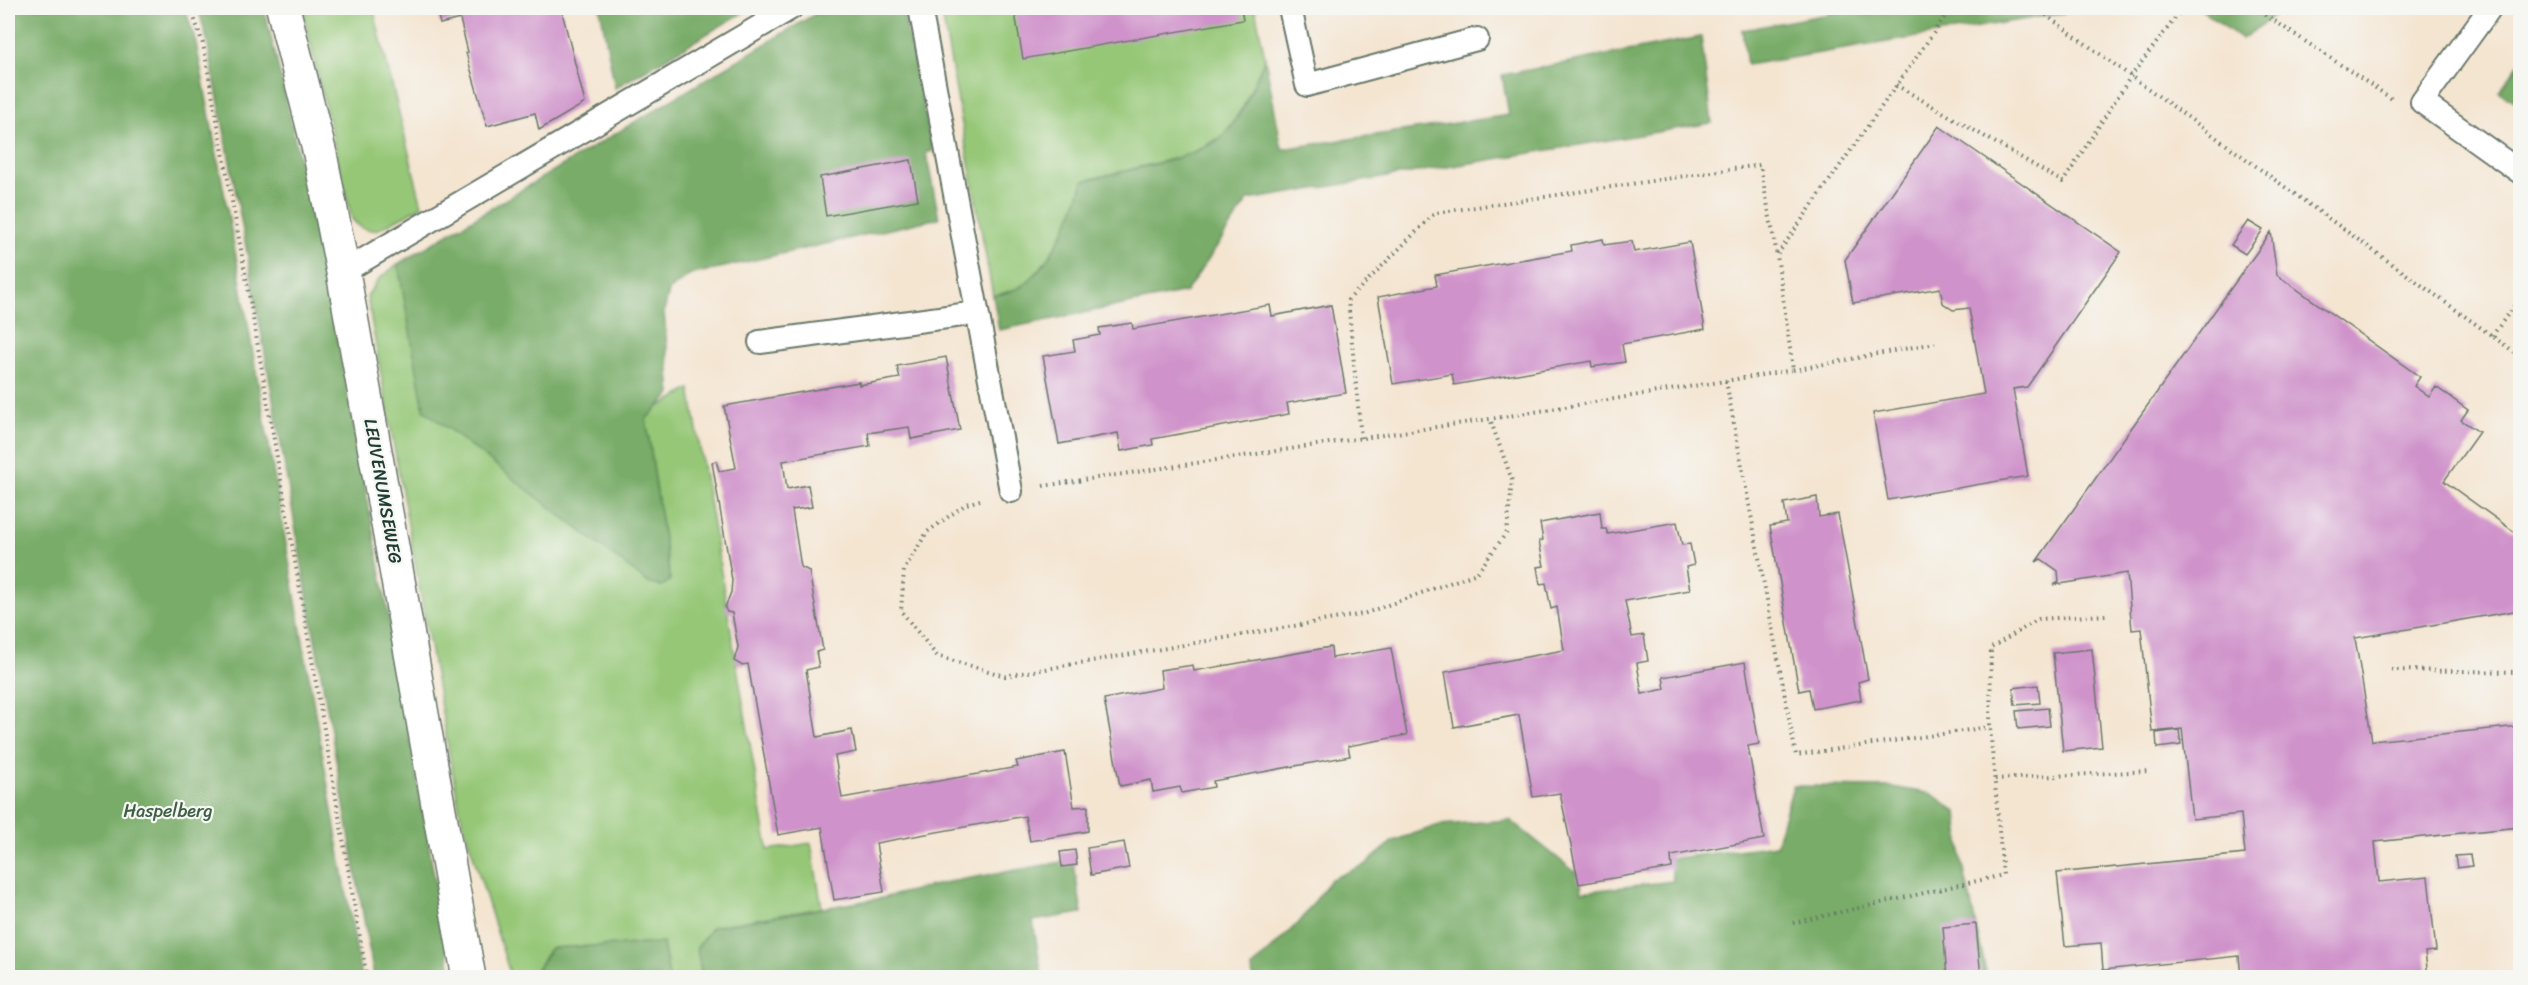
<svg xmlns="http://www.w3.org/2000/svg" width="2528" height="985" font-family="Sriracha,sans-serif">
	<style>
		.green { fill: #95c777; stroke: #5a8256; stroke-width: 1.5 }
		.forest { fill: #78ac68; stroke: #4c744e; stroke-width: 1.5 }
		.building { fill: #cf92ca }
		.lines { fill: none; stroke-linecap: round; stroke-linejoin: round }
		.service-casing { stroke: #6a786b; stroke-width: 26 }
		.secondary-casing { stroke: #6a786b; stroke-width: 36 }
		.path { stroke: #6a786b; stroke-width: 4; stroke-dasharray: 1.5 4.5; stroke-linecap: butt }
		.service { stroke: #fff; stroke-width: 22 }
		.secondary { stroke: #fff; stroke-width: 33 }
		.labels { text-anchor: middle; stroke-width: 4.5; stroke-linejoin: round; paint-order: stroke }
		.street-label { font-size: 18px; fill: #1f3d34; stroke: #f6f6f2 }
		.park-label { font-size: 18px; fill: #3c6045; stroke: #f6f6f2 }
	</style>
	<rect width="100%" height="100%" fill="#f6f6f2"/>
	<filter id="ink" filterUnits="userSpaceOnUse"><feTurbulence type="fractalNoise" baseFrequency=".0167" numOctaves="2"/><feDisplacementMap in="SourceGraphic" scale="12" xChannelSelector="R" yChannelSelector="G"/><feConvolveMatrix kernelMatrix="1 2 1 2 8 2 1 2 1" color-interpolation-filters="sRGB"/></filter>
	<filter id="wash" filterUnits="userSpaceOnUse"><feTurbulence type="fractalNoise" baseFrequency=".008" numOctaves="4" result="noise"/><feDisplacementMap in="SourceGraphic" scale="24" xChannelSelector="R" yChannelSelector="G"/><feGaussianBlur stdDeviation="1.35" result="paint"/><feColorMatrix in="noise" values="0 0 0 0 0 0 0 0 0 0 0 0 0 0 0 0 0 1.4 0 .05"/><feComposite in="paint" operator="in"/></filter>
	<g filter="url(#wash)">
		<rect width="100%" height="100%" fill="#f4e5d1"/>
		<path class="green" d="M302,8H373L422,206L379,229C368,232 359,228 352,219Z
			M941,8H1255L1265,58L1243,107L1223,136L1188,155L1083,181C1074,215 1050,268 1020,287C1012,292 1001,294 993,296Z
			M398,264L425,410L651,584L662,586L670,580L646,419L655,409L690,389L768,850L811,843L822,908L712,927L697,948L702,977H669L663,943L551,948L536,970L538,977H511L460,813L367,296L379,279Z"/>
		<path class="forest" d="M8,8H185L196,43L238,267L361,977H8Z
			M198,8H263L268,25C345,339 395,659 452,977H374L250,268L207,40Z
			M600,8H751L615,88Z
			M825,8H898L904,17L933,151L926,153L939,218L689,275L669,291L664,312L671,394L646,419L670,580L662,586L650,584L424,410L398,264Z
			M1860,8H2093L1747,65L1742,30Z
			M2199,8H2285L2242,39Z
			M1701,37L1712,123L1248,200L1186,292L999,330L993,296C1001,294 1012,292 1020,287C1050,268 1074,215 1083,181C1117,172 1199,159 1224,135C1244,116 1254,83 1265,58L1282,149L1509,115L1502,75Z
			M2520,62V105L2499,92Z
			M1793,786L1892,787L1932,794L1957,812L1962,861L1987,977L1253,978L1252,968L1302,919L1331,879L1365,865L1393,841L1439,825L1510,820L1580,876L1582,892L1673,881L1670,859L1776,845Z
			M1073,860L1082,913L1033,921L1042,977H702L697,948L712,927L882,898L948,882Z
			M663,943L669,977H538L536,971L551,948Z"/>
		<g id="blocks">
			<path class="building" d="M436,8H561L585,103L539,130L535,113L487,126L466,53L468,52L460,19L440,24Z
				M1014,8H1241L1243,20L1023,59Z
				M2277,8H2294L2288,16Z
				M1939,126L2121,252L2027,387L2013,389L2028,476L1888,500L1873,413L1984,394L1969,308L1953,310L1943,303L1940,288L1853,303L1845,260Z
				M911,160L918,200L826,216L820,177Z
				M2248,221L2263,230L2245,254L2231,245Z
				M2271,232L2277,275L2420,377L2414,386L2429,397L2436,387L2468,410L2461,420L2479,432L2444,481L2520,536V610L2355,638L2372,741L2520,726V827L2375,842L2379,882L2428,877L2436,951L2425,952L2428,976L2453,973V978H2241L2239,956L2103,970L2101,943L2065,946L2057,873L2245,854L2241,814L2192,819L2182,729L2152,732L2141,629L2132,630L2127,573L2054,585L2059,582L2058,571L2041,559L2036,562Z
				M1603,239L1604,245L1632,241L1634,252L1690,242L1705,329L1622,344L1625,362L1592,367L1591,361L1454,385L1452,374L1393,384L1378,297L1437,286L1435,275L1572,251L1571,245Z
				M1270,305L1272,316L1331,305L1346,393L1287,403L1289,414L1152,439L1153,445L1121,451L1118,433L1059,444L1043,356L1075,351L1073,340L1100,335L1099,328L1132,323L1133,329Z
				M946,357L960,430L911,439L909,427L868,433L870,446L783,461L787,489L808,485L812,507L792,510L801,567L809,571L823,650L816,652L819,667L806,670L817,737L852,730L856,752L835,756L842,798L1018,767L1016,761L1065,752L1074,807L1088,806V831L1030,841L1025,816L876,843L884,892L834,900L822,827L778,835L748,664L741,665L734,661L738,647L732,613L727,612L725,608L731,592L732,580L712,462L716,461L719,471L736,468L724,406L859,382V385L900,378L897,366Z
				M1817,497L1819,517L1838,514L1868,679L1858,682L1861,700L1813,709L1809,689L1799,691L1770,526L1787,523L1784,503Z
				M1600,512L1602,529H1606L1608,534L1677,522L1682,545L1690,544L1694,565L1686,567L1690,590L1625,601L1632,637L1644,635L1648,661L1637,663L1642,694L1665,689L1663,677L1745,662L1759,744L1748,746L1764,839L1671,856L1672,868L1579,884L1560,793L1533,797L1519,715L1454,727L1445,672L1564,650L1557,607L1551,609L1546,583L1540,584L1537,567L1544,566L1539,541L1543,540L1540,523Z
				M1331,647L1332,658L1391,648L1407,735L1348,746L1350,756L1213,781L1214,787L1182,793L1180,787L1153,792L1151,780L1120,786L1104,699L1162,688L1160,670L1193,665L1194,671Z
				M2092,649L2102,747L2063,751L2053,653Z
				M2038,685L2040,703L2015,705L2013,688Z
				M2048,708L2050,726L2018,729L2016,711Z
				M2179,730L2181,745L2157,748L2156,733Z
				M1124,842L1129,868L1091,875L1087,848Z
				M1075,850L1077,865L1062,867L1060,852Z
				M2470,855L2472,866L2457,868L2455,856Z
				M1976,924L1981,978H1947L1943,927Z"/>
		</g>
	</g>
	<g filter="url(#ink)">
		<use href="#blocks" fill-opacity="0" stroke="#6a786b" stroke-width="1.5"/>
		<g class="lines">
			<defs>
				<path id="service" d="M920,8L1011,491
					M1290,8L1307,85L1477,39
					M2490,8L2422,102L2520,172
					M343,272L791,8
					M760,342L977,313"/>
				<path id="secondary" d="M283,8L320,154L343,272L469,978"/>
			</defs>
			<use href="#service" class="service-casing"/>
			<use href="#secondary" class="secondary-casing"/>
			<path class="path" d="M191,8L203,44L244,266L367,978
				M2036,8L2520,356
				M2255,8L2392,99
				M1896,85L2063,182L2131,76L2183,8
				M2492,336L2520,298
				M1793,370L1935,343
				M1726,381L1796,755L1990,727
				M1361,438L1348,300L1435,213L1760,165L1777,255
				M1043,486L1490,419L1793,370L1777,255L1951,8
				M980,500L966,504L927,532L904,570L901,611L937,656L1005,676L1363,614L1477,573L1507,532L1512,480L1490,419
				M2391,670L2520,672
				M1995,779L2150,771
				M1793,923L2003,875L1990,727L1991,648L2039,619L2106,615"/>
			<use href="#service" class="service"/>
			<use href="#secondary" class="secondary"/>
		</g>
	</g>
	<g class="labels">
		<g class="street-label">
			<text transform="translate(383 491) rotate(80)" y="6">LEUVENUMSEWEG</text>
		</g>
		<g class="park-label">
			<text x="168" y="817">Haspelberg</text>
		</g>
	</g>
	<rect width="2528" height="985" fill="none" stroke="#f6f6f2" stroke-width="30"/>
</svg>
